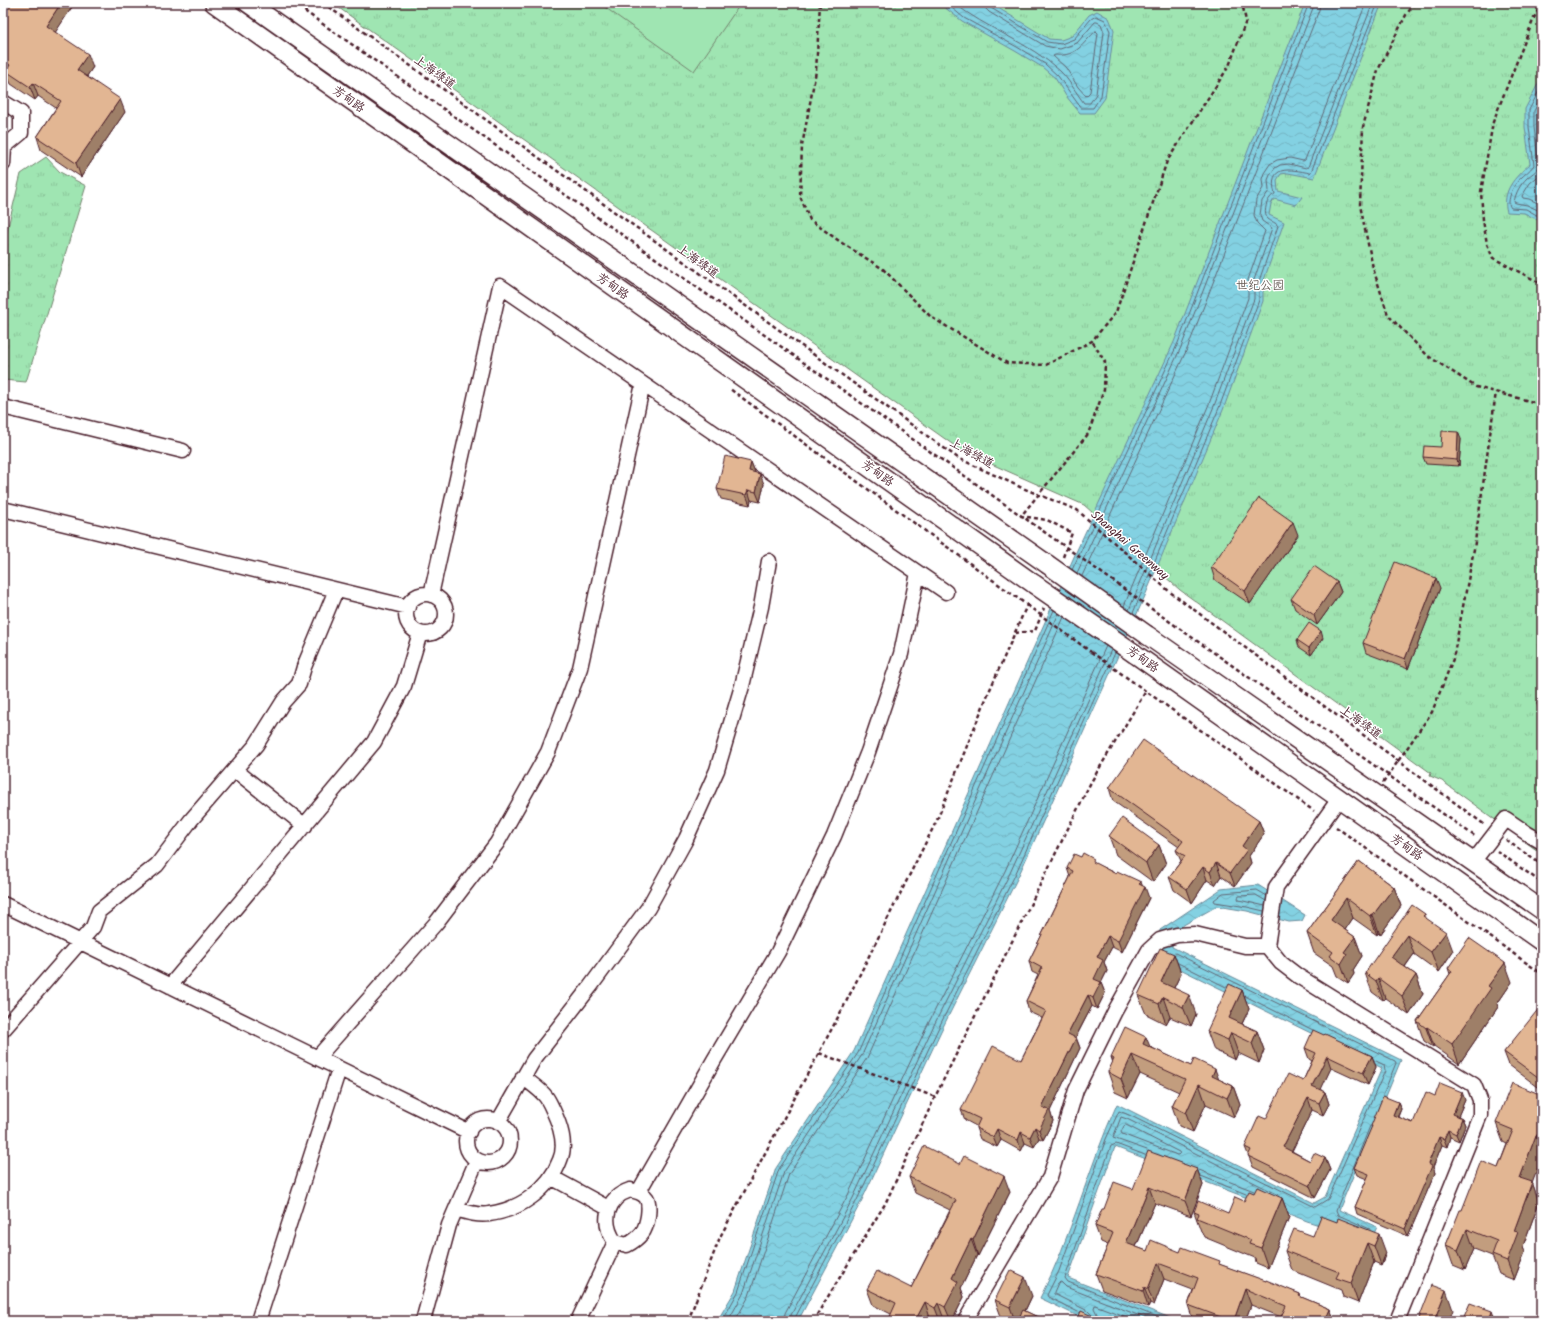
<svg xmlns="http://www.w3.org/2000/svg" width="1545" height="1324" font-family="Kalam,'LXGW WenKai TC',sans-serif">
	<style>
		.grass { fill: url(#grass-tufts); stroke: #74826e }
		.pitch { fill: #9fe5b2; stroke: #74826e }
		.water { fill: url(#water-waves); stroke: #6c8a99 }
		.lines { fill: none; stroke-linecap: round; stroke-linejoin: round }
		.shore { stroke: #616674; stroke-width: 1 }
		.minor-casing { stroke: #4a1f2b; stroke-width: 17 }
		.major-casing { stroke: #4a1f2b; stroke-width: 21 }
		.path { stroke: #4a1f2b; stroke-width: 2.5; stroke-dasharray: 4 3; stroke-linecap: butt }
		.minor { stroke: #fff; stroke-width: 14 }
		.major { stroke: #fff; stroke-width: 18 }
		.major-bridge-casing { stroke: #4a1f2b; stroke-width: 21; stroke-linecap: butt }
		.path-bridge { stroke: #4a1f2b; stroke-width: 2.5; stroke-dasharray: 4 3; stroke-linecap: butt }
		.major-bridge { stroke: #fff; stroke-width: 18 }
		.wall { fill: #c29d7e; stroke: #4a1f2b }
		.shaded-wall { fill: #9e7f67; stroke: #4a1f2b }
		.building { fill: #e2b693; stroke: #4a1f2b }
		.labels { text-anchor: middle; stroke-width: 3; stroke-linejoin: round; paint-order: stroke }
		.street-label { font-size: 12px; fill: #4a1f2b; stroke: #fff }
		.park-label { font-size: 12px; fill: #645a54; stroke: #fff }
	</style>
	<defs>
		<pattern id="grass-tufts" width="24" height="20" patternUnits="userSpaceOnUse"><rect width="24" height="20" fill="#9fe5b2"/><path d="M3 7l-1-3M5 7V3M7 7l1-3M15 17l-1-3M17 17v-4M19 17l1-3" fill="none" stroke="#8ac499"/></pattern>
		<pattern id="water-waves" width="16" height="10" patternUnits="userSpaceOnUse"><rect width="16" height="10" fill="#83d1e2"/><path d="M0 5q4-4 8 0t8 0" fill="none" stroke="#73b3c2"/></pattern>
	</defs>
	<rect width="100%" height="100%" fill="#fff"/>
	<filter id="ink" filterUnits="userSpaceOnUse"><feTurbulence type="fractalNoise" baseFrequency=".025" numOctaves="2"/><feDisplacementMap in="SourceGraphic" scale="8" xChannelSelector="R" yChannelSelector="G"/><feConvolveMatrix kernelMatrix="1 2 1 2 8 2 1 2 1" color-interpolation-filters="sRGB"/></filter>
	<g filter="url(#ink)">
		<path class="grass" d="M332,3H1542V854L1442,781L1430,776L1431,773L1180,590L1084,505L962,451Z
			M46,157L60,172L86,186L26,382L3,380V247L21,174Z"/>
		<path class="pitch" d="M599,3H741L694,71Z"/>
		<path class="water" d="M939,3H990L1049,39L1061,40L1072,36L1089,15L1097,11L1109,18L1114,30L1105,98L1094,113H1080L1066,96L1055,78L1042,67L1015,51L962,21Z
			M1305,3H1382L1314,178L1288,173L1281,174L1277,180L1278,191L1302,197L1296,205L1274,199L1271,204L1269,215L1284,222L1263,283V301L1223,410L1145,596L1018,877L941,1031L861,1202L798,1321H717L735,1291L776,1168L854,1051L1077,550L1174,342Z
			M1542,76V222L1524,213L1507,212C1501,191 1515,177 1530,164L1525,127V109Z
			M1258,885L1305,915L1302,921L1289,922L1247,911L1217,906L1173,931L1172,947L1401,1060L1339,1210L1377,1227L1370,1242L1307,1221L1115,1147L1068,1278L1178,1321H1088L1040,1298C1072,1236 1088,1168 1117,1104L1314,1203L1325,1197L1382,1068L1166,962L1158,949L1160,930L1221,889Z"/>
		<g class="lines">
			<path class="shore" d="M946,3L964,18L1017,47L1045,64L1058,76L1081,108H1093L1101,96L1110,31L1105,20L1096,16L1091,19L1074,39L1061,44L1047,42L991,8L989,3
				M954,3C986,29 1029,42 1060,71C1067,77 1077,94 1084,103H1090L1096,94L1104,32L1101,24L1097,22H1095L1077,43L1060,49L1045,46L989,12L985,8L984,3
				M1096,31L1098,33L1090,92L1086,96L1078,87L1066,68L1053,56L1055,55C1078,57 1082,43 1096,31Z
				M1542,85L1529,110V127L1534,165C1525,177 1515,178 1510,196C1509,201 1508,204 1511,208L1526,209L1542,218
				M1542,95L1534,111V127L1539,167C1536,172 1531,174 1527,178C1520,185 1516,192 1514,202L1516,203L1527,205L1542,212
				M1542,173L1530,183L1522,196L1523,198L1529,199L1542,205
				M1072,570L1178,343L1309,3
				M1077,573L1182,345L1313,8L1314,3
				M1082,576L1188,347L1319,10L1320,3
				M1124,606L1209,404L1248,298V280L1265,231L1257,223L1254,215L1256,200L1263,188L1262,179L1264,173L1270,164L1277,160L1290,158L1303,161L1305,160L1366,3
				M1129,610L1214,406L1254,299V280L1272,228L1262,221L1260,215L1262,201L1269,191L1268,180L1270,175L1275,168L1280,165L1289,164L1306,168L1308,167L1373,3
				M1133,613L1219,408L1259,300V281L1278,226C1276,222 1271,222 1268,219C1263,215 1266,202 1270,198C1271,196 1273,195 1275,194C1267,164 1290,169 1310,173L1311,172L1378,3
				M1265,906L1239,900L1238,898L1239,896L1256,895L1266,901
				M1264,911L1247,907L1215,902L1214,900L1223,893L1257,890L1267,896
				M1175,953L1395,1061L1396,1063L1383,1095
				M1178,963L1226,987
				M1245,996L1313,1030
				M1126,1125L1179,1152L1180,1154L1177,1155L1122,1134L1121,1132L1124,1126Z
				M1370,1126L1336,1210L1338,1215L1370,1229
				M1147,1150L1113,1138L1121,1117L1127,1119L1279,1195
				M1145,1155L1116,1144L1111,1146L1065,1278L1068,1282L1167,1321
				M1199,1170L1254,1191
				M1201,1176L1246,1194
				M1080,1313L1048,1297L1047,1295L1059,1271L1106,1139L1119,1111L1129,1115L1315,1207L1328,1199L1385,1071L1384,1065L1374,1060
				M1092,1315L1088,1311L1054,1294V1292L1058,1283L1061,1282L1066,1287L1153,1321
				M1099,1318L1094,1308L1095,1305L1137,1321
				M722,1321L738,1292L779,1169L858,1053L1054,610
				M728,1321L743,1294L784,1172L862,1055L1059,613
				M735,1321L749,1296L789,1174L867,1058L1064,617
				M784,1321L785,1313L848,1195L928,1024L1005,871L1106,646
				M790,1321L791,1315L853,1198L933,1027L1010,873L1111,650
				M795,1321V1318L857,1200L938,1029L1015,875L1115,653"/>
			<defs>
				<path id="minor" d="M3,102L21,113V133L4,147L3,164
					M3,407L183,451
					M3,509L408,607
					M406 614a20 20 0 1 1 40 0a20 20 0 1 1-40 0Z
					M431,595L500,286L946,592
					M235,770L305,826
					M1473,862L1506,819L1528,834L1542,842
					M3,904L469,1132
					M1267,946L1276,887L1339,799
					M170,986L374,742L404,686L420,633
					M3,1030L93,927L99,911L157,865L191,820L256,745L283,702L299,684L304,667L336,590
					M317,1058L436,923L497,843L548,752L580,668L643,384
					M466 1141a22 22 0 1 1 44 0a22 22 0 1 1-44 0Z
					M498,1122L534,1059L590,987L648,908L686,839L717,770L742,686L761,607L769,561
					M551,1177L608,1208
					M630,1190C648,1193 650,1200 648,1216C647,1222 646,1228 642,1233C638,1238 633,1242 627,1245L615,1242C601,1222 606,1198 630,1190Z
					M639,1191L714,1060L778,952L834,836L868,752L901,654L918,573
					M456,1209C466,1212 478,1216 489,1214C519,1210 549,1190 560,1160C567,1144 560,1125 553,1110C551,1106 549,1101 546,1097C540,1089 530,1083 523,1077
					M258,1321L339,1069
					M423,1321L449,1225L477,1160
					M578,1321L615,1242
					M965,1321L1050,1177L1076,1090L1115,1011L1149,950L1160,940L1177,935L1195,934L1245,946H1267L1281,963L1298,976L1474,1085L1480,1100V1115L1397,1321"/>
				<path id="major" d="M214,3L1034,584
					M248,3L1047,564
					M1147,635L1542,910
					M1135,654L1542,942"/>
			</defs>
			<use href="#minor" class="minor-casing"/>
			<use href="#major" class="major-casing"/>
			<path class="path" d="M293,3L1060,543
				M323,3L958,458L1020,487L1077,510L1170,592L1485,825
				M820,3L816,71L802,146L800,196L810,220L842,243L883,269L931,317L1007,363L1046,365L1092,341L1116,312L1167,161L1229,66L1246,21L1242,3
				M1415,3L1406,15L1378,70L1363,127L1360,205L1373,268L1388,315L1428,356L1476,387L1533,402L1542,399
				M1542,3L1534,18L1493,122L1481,192L1483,220L1487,244L1493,258L1542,284
				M1063,557L1072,533L1047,520L1021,516L1088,434L1104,390L1105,362L1092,341
				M1156,612L1476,837
				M1015,633L1035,631L1044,608
				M1091,652L1314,811
				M1383,783L1432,712L1453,659L1474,549L1496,392
				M1336,827L1542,974
				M1506,840L1542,865
				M1497,851L1542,883
				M819,1053L935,1097
				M688,1321L720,1237L844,1006L937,820L988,694L1027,605L730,389
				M813,1321L885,1204L935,1097L1091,782L1146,691"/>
			<use href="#minor" class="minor"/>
			<use href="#major" class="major"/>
			<defs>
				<path id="major-bridge" d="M1047,564L1147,635
					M1034,584L1135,654"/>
			</defs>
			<use href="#major-bridge" class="major-bridge-casing"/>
			<path class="path-bridge" d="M1060,543L1156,612
				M1027,605L1091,652"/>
			<use href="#major-bridge" class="major-bridge"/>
		</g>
		<path class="wall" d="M3,3H74V4L55,32L93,67L87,76L125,112L81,177L41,150L37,137L56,108L38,96L35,100L11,84L6,72L3,70Z
			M1461,439L1459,466L1426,464L1423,457Z
			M751,462L755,473L764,484L760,502L751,500L750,505L721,499L717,489Z
			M1298,535L1250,604L1215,580L1211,567Z
			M1337,582L1341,592L1317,625L1295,609L1291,599Z
			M1440,588L1408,669L1366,653L1363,643Z
			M1323,638L1311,655L1299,647L1297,640Z
			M1542,691V717L1537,704Z
			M1109,788L1259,821L1264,834L1249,856L1251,863L1235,886L1221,876L1215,885L1207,880L1192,903L1174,890L1169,877L1181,861L1176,850L1179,847L1113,801Z
			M1109,836L1159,845L1166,864L1153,882L1116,855Z
			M1081,857L1142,886L1149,898L1122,952L1112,947L1104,962L1107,971L1101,983L1105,993L1097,1009L1092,1006L1076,1037L1080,1048L1050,1111L1053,1121L1043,1140L1039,1138L1034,1147L1025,1143L1021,1151L1001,1140L997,1147L980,1139L976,1128V1126L965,1120L961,1110L1021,1060L1042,1018L1029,1012L1026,1001L1038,975L1032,972L1029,961L1070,877L1067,868Z
			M1359,861L1394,887L1401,906L1380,935L1378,933L1377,935L1353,918L1345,930L1355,937L1362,956L1353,970L1354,974L1348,983L1337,976L1333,966L1314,953L1307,933Z
			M1425,914L1426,918L1453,951L1439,972L1414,954L1405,967L1416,975L1423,994L1409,1015L1385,998L1383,1000L1372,992L1365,973Z
			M1174,954L1181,973L1174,988L1196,1014L1191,1026L1170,1017L1166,1024L1146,1014L1138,995Z
			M1448,968L1512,982L1497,1004L1498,1007L1459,1064L1434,1046L1433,1047L1424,1041L1417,1021L1450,974Z
			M1242,990L1249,1009L1242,1024L1257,1031L1264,1050L1259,1063L1238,1053L1235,1060L1214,1050L1207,1031Z
			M1542,1008V1090L1509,1065L1504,1052Z
			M1324,1035L1372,1056L1376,1067L1368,1085L1331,1068L1320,1090L1325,1092L1329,1104L1323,1115L1312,1110L1292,1151L1310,1161L1325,1158L1330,1170L1315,1198L1253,1167L1245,1147L1303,1081L1312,1061L1309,1059L1305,1048Z
			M1150,1047L1233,1086L1240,1105L1234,1117L1206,1104L1193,1132L1179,1126L1172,1106L1179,1092L1140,1074L1128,1098L1115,1092L1108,1072L1113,1063L1111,1057Z
			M1542,1095V1157L1532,1182L1539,1202L1523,1246L1525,1252L1514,1280L1499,1274L1492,1256L1474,1249L1465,1270L1453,1265L1446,1245L1462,1210L1498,1168L1507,1144L1503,1142L1496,1123Z
			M1435,1096L1465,1100L1458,1116L1462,1118L1465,1125L1459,1141L1450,1137L1447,1147L1442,1145L1433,1167L1435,1173L1408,1236L1357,1214L1355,1207L1367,1179L1357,1175L1354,1168L1372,1128L1371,1126L1398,1102L1401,1109L1398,1117L1413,1123Z
			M1197,1169L1203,1185L1191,1216L1155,1203L1136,1247L1147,1251L1180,1252L1221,1265L1300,1294L1301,1297L1330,1309L1335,1321H1279L1281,1317L1251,1305L1245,1321H1195L1193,1320L1188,1305L1193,1290L1164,1279L1154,1305L1150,1303L1148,1307L1102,1290L1096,1274L1108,1245L1101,1242L1095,1226L1104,1209L1133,1189Z
			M909,1177L1010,1192L978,1256L977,1255L961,1288L964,1297L952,1321H948L944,1319L943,1321H936L930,1318L891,1314L873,1305L867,1289L911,1288L950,1210L915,1193Z
			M1254,1193L1282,1198L1289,1217L1268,1268L1256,1263L1255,1258L1204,1237L1202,1232L1201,1231L1194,1212L1228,1214Z
			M1337,1222L1386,1253L1381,1265L1374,1262L1358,1303L1343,1297L1341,1290L1292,1270L1285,1251L1313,1236Z
			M1032,1296L1025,1311L1046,1321H1006L1002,1319L995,1300Z"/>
		<path class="shaded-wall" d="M61,3H74V4L51,39L46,26Z
			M88,54L93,67L82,83L77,70Z
			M33,83L38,96L35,100L30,87Z
			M120,99L125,112L81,177L76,163Z
			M1458,432L1461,439L1459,466L1457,460Z
			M751,462L755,472L753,481L749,471Z
			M760,474L764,484L760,502L756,492Z
			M748,490L751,500L750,505L746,495Z
			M1293,522L1298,535L1250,604L1245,591Z
			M1436,578L1440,588L1408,669L1405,659Z
			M1337,582L1341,592L1317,625L1314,615Z
			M1321,631L1323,638L1311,655L1309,648Z
			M1259,821L1264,834L1249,856L1251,863L1235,886L1230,873L1242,846Z
			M1159,845L1166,864L1153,882L1146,863Z
			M1216,863L1221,876L1215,885L1210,872Z
			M1203,867L1207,880L1192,903L1187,889Z
			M1141,882L1144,890L1145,887L1149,898L1122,952L1118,941L1139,884Z
			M1394,887L1401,906L1380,935L1373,915Z
			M1346,898L1353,918L1338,940L1331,920Z
			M1371,914L1378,933L1377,935L1370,916Z
			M1446,932L1453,951L1439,972L1431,952Z
			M1407,935L1414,954L1398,976L1391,957Z
			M1108,936L1112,947L1104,962L1107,971L1101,983L1105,993L1097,1009L1093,998L1094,979L1097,957Z
			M1355,937L1362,956L1353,970L1354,974L1348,983L1341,964L1344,952Z
			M1174,954L1181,973L1168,1000L1161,982Z
			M1505,963L1512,982L1497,1004L1498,1007L1459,1064L1452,1044L1488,986Z
			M1416,975L1423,994L1409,1015L1402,996Z
			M1378,978L1385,998L1383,1000L1376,981Z
			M1242,990L1249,1009L1236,1036L1229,1018Z
			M1088,995L1092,1006L1072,1044L1068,1034Z
			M1189,995L1196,1014L1191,1026L1183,1007Z
			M1163,997L1170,1017L1166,1024L1159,1004Z
			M1427,1027L1434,1046L1433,1047L1426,1028Z
			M1257,1031L1264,1050L1259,1063L1252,1043Z
			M1231,1033L1238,1053L1235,1060L1228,1040Z
			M1146,1037L1154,1056L1150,1063L1143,1044Z
			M1076,1038L1080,1048L1050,1111L1053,1121L1043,1140L1039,1130L1042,1107Z
			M1132,1055L1140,1074L1128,1098L1121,1079Z
			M1327,1056L1331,1068L1317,1098L1312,1086Z
			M1372,1056L1376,1067L1368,1085L1363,1073Z
			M1215,1069L1222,1088L1212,1076Z
			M1199,1084L1206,1104L1193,1132L1186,1113Z
			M1233,1086L1240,1105L1234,1117L1227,1098Z
			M1325,1092L1329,1104L1323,1115L1319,1103Z
			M1462,1092L1465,1100L1456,1121L1453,1114Z
			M1308,1098L1312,1110L1288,1159L1283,1147Z
			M1398,1102L1401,1109L1395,1122L1393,1115Z
			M1462,1118L1465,1125L1459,1141L1456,1134Z
			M1035,1127L1039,1138L1034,1147L1030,1137Z
			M997,1129L1001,1140L997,1147L993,1137Z
			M1448,1130L1450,1137L1447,1147L1444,1139Z
			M1021,1132L1025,1143L1021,1151L1018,1140Z
			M1536,1135L1542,1150V1157L1527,1197L1520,1178Z
			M1439,1137L1442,1145L1433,1167L1435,1173L1408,1236L1405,1229L1428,1164Z
			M1325,1158L1330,1170L1315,1198L1310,1186Z
			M1197,1169L1203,1185L1191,1216L1185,1201Z
			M1004,1176L1010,1192L978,1256L973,1240Z
			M1532,1182L1539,1202L1523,1246L1525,1252L1514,1280L1507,1261L1514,1231Z
			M1149,1187L1155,1203L1131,1258L1126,1243Z
			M1282,1198L1289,1217L1268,1268L1261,1248Z
			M1467,1229L1474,1249L1465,1270L1458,1250Z
			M1379,1234L1386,1253L1381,1265L1374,1246Z
			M971,1239L977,1255L961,1288L964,1297L952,1321H951L945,1307L952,1278Z
			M1367,1243L1374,1262L1358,1303L1351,1283Z
			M1158,1263L1164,1279L1154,1305L1148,1289Z
			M1025,1277L1032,1296L1020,1321H1015L1010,1307Z
			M1144,1287L1150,1303L1148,1307L1143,1291Z
			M1245,1289L1251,1305L1245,1321H1234V1320Z
			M1446,1290L1453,1310L1449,1321H1434Z
			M925,1302L930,1318L929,1321H915Z
			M938,1303L944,1319L943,1321H940L935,1308Z
			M1330,1309L1335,1321H1325Z
			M1492,1311L1496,1321H1489Z"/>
		<path class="building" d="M3,3H61L46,26L88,54L77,70L120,99L76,163L37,137L61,101L33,83L30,87L6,71L10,65L3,60Z
			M1442,431L1458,432L1457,460L1423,457L1424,446L1441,447Z
			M725,456L751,462L749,471L760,474L756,492L748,490L746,495L717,489Z
			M1259,498L1293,522L1245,591L1211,567Z
			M1395,562L1436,578L1405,659L1363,643Z
			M1314,566L1337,582L1314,615L1291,599Z
			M1309,623L1321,631L1309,648L1297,640Z
			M1542,691V706L1537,704Z
			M1143,740L1259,821L1242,846L1247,850L1230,873L1216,863L1210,872L1203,867L1187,889L1169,877L1185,856L1176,850L1183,841L1109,788Z
			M1122,818L1159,845L1146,863L1109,836Z
			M1083,853L1094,859L1093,862L1116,874L1117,871L1141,882L1139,884L1145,887L1118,941L1108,936L1097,957L1103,960L1094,979L1101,982L1093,998L1088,995L1068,1034L1076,1038L1042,1107L1049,1110L1039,1130L1035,1127L1030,1137L1021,1132L1018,1140L997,1129L993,1137L976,1128L980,1119L961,1110L993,1046L1021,1060L1046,1011L1026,1001L1042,968L1029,961L1073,871L1067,868L1074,854L1081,857Z
			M1359,861L1394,887L1373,915L1371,914L1370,916L1346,898L1331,920L1355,937L1344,952L1347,954L1341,964L1330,956L1333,952L1307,933Z
			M1412,905L1425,914L1423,916L1446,932L1431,952L1407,935L1391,957L1416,975L1402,996L1378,978L1376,981L1365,973Z
			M1469,938L1505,963L1488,986L1491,988L1452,1044L1427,1027L1426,1028L1417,1021L1452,971L1448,968Z
			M1160,948L1174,954L1161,982L1189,995L1183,1007L1163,997L1159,1004L1138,995Z
			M1229,984L1242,990L1229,1018L1257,1031L1252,1043L1231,1033L1228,1040L1207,1031Z
			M1540,1007L1542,1008V1080L1504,1052Z
			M1125,1027L1146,1037L1143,1044L1191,1066L1194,1059L1215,1069L1212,1076L1233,1086L1227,1098L1199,1084L1186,1113L1172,1106L1185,1079L1132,1055L1121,1079L1108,1072L1114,1059L1111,1057Z
			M1313,1030L1324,1035L1325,1034L1372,1056L1363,1073L1327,1056L1312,1086L1325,1092L1319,1103L1308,1098L1283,1147L1310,1161L1314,1153L1325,1158L1310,1186L1248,1156L1251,1150L1245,1147L1259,1116L1266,1119L1288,1074L1303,1081L1316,1053L1305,1048Z
			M1440,1083L1462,1092L1453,1114L1462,1118L1456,1134L1448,1130L1444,1139L1439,1137L1428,1164L1432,1166L1405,1229L1355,1207L1369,1174L1354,1168L1372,1126H1371L1383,1096L1398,1102L1393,1115L1413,1123L1426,1092L1435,1096Z
			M1512,1083L1542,1095V1137L1536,1135L1520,1178L1532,1182L1514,1231L1518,1232L1507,1261L1492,1255L1497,1241L1467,1229L1458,1250L1446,1245L1460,1210H1462L1481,1161L1498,1168L1513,1130L1496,1123Z
			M924,1146L960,1164L964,1156L1004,1176L973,1240L971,1239L952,1278L958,1282L945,1307L938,1303L935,1308L925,1302L915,1321H888L896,1303L867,1289L877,1271L911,1288L956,1200L909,1177Z
			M1148,1151L1197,1169L1185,1201L1149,1187L1126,1243L1147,1251L1151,1240L1180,1252L1182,1247L1220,1261L1219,1264L1266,1281V1280L1300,1294L1299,1296L1330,1309L1325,1321H1279L1286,1306L1245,1289L1234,1320L1230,1318L1229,1320L1188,1305L1198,1278L1158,1263L1148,1289L1144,1287L1143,1291L1096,1274L1113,1233L1095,1226L1102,1209H1104L1114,1182L1133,1189Z
			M1257,1187L1282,1198L1261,1248L1249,1244L1251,1240L1197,1218L1199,1214L1194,1212L1198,1201L1228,1214L1235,1197L1244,1201L1249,1191L1254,1193Z
			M1321,1216L1337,1222L1338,1218L1379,1234L1374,1246L1367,1243L1351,1283L1336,1278L1339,1272L1285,1251L1294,1229L1313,1236Z
			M1010,1270L1025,1277L1010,1307L995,1300Z
			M1432,1285L1446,1290L1434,1321H1418Z
			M1470,1303L1492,1311L1489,1321H1462Z
			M1023,1310L1046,1321H1017Z
			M1081,1311L1101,1320V1321H1071L1072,1318L1077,1321Z
			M852,1318L859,1321H851Z"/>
	</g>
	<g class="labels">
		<g class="street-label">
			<text transform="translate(435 72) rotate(36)" y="4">上海绿道</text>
			<text transform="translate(349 99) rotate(35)" y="4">芳甸路</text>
			<text transform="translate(698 261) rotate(36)" y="4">上海绿道</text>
			<text transform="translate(613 286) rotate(35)" y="4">芳甸路</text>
			<text transform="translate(972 453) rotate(29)" y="4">上海绿道</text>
			<text transform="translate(878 473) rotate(35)" y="4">芳甸路</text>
			<text transform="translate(1130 545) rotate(41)" y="4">Shanghai Greenway</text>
			<text transform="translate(1143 659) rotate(35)" y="4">芳甸路</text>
			<text transform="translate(1361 722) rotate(36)" y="4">上海绿道</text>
			<text transform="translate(1407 847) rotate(35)" y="4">芳甸路</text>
		</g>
		<g class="park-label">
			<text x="1260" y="289">世纪公园</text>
		</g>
	</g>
	<rect width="1545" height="1324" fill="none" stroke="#fff" stroke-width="16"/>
	<rect x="8" y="8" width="1529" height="1308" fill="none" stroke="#4a1f2b" stroke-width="1.5" filter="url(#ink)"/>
</svg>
